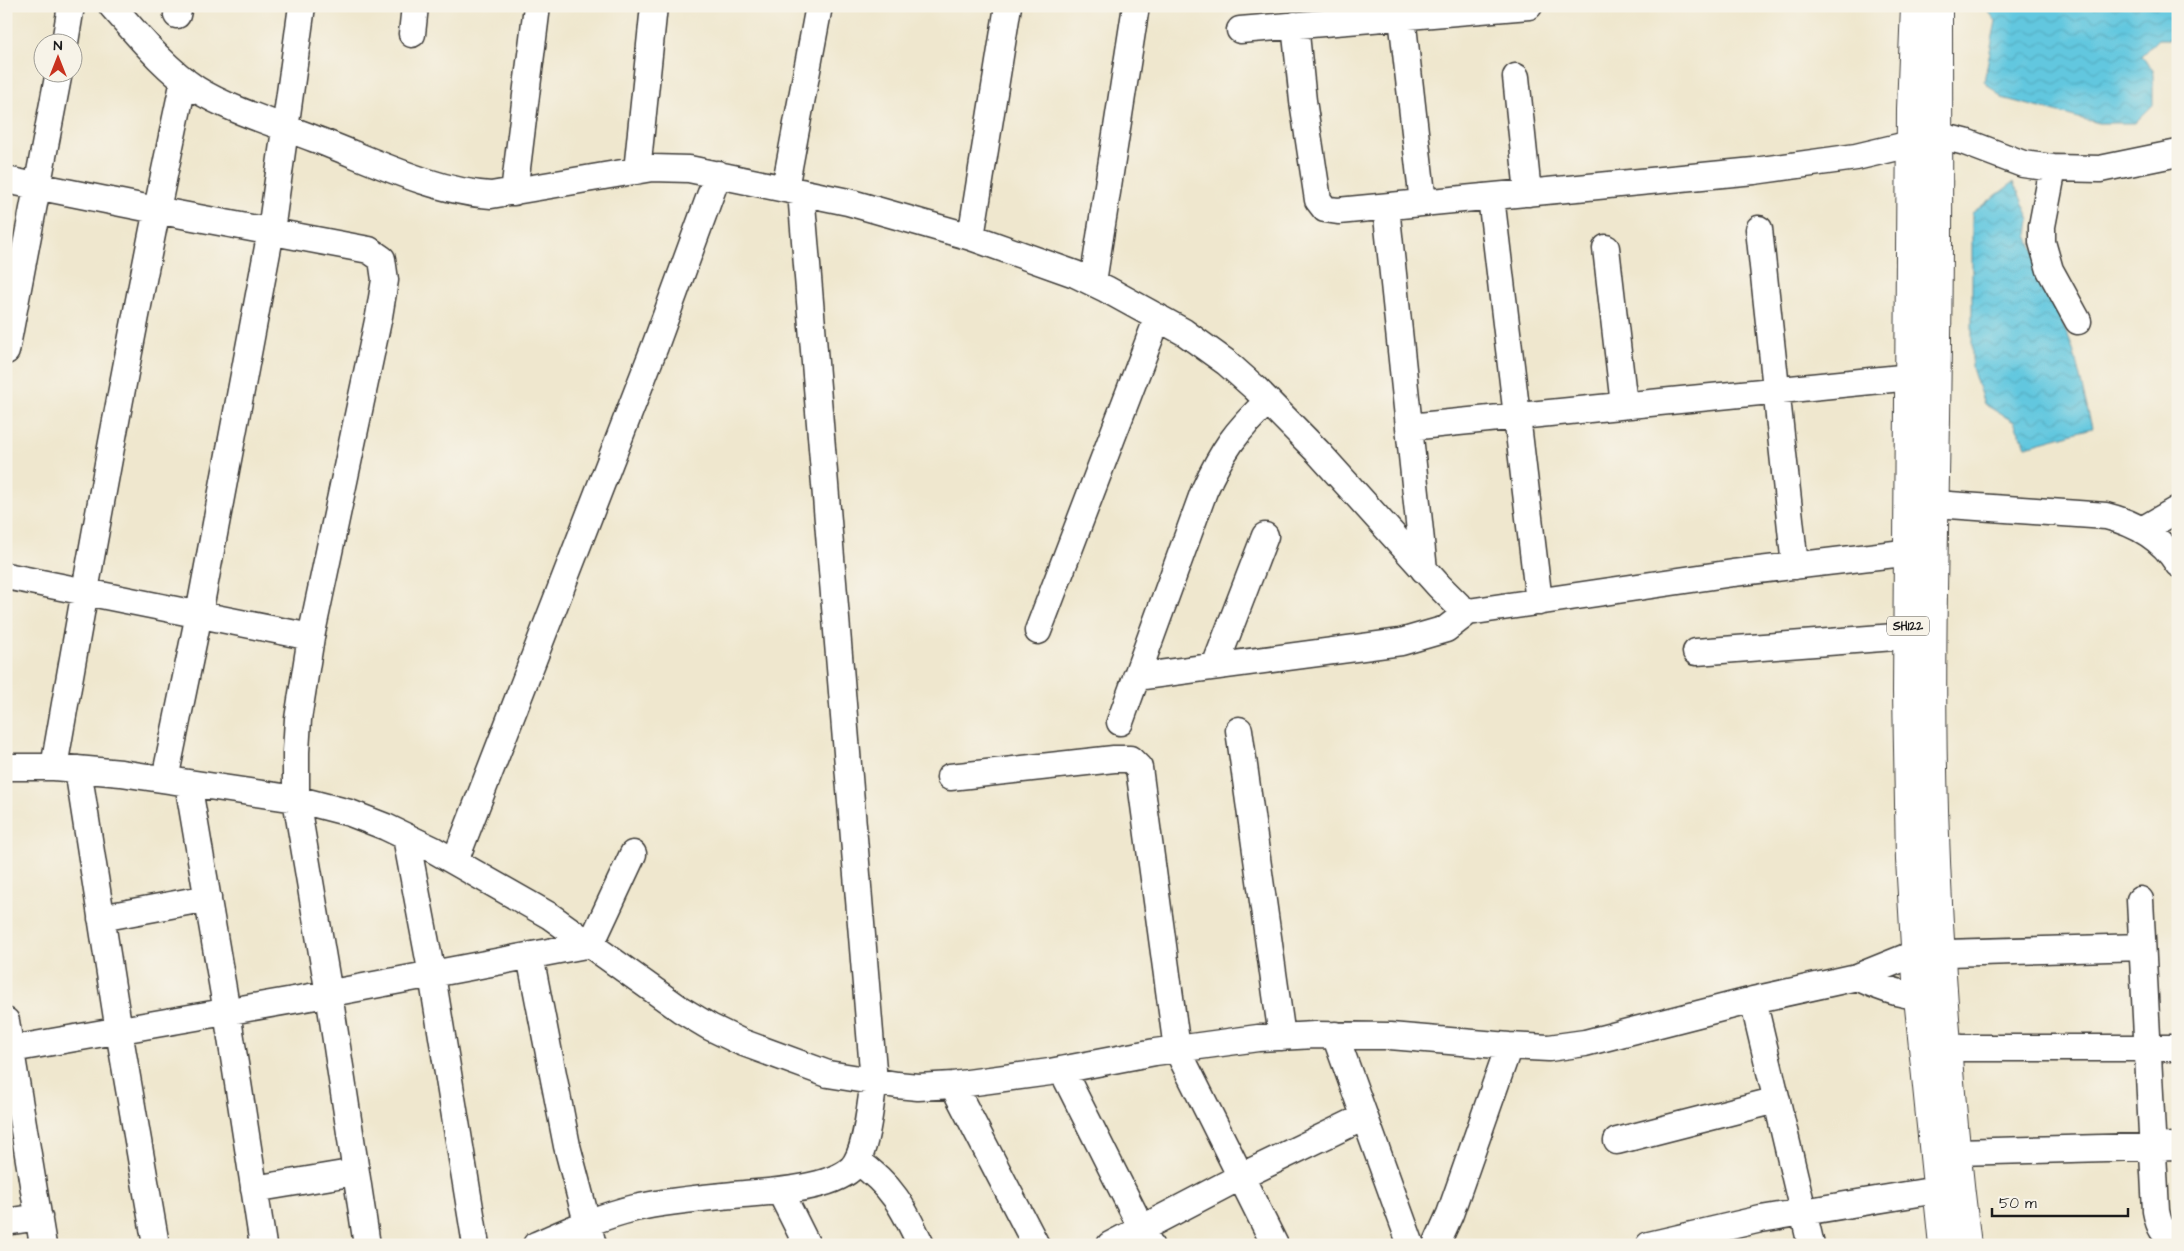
<svg xmlns="http://www.w3.org/2000/svg" width="2184" height="1251" font-family="'Architects Daughter',sans-serif">
	<style>
		.water { fill: url(#water-waves); stroke: #3f727e }
		.lines { fill: none; stroke-linecap: round; stroke-linejoin: round }
		.minor-casing { stroke: #3c3a37; stroke-width: 29 }
		.major-casing { stroke: #3c3a37; stroke-width: 30 }
		.minor { stroke: #fff; stroke-width: 26 }
		.major { stroke: #fff; stroke-width: 28 }
		.labels { text-anchor: middle; stroke-width: 5; stroke-linejoin: round; paint-order: stroke }
		.shield { fill: #f7f3e8; stroke: #5e5c59; stroke-width: 1 }
		.shield-label { font-size: 12px; font-weight: bold; fill: #1c1c1c }
	</style>
	<defs>
		<pattern id="water-waves" width="16" height="10" patternUnits="userSpaceOnUse" patternTransform="scale(1.25)"><rect width="16" height="10" fill="#62c7df"/><path d="M0 5q4-4 8 0t8 0" fill="none" stroke="#54aabf"/></pattern>
	</defs>
	<rect width="100%" height="100%" fill="#f7f3e8"/>
	<filter id="ink" filterUnits="userSpaceOnUse"><feTurbulence type="fractalNoise" baseFrequency=".02" numOctaves="2"/><feDisplacementMap in="SourceGraphic" scale="10" xChannelSelector="R" yChannelSelector="G"/><feConvolveMatrix kernelMatrix="1 2 1 2 8 2 1 2 1" color-interpolation-filters="sRGB"/></filter>
	<filter id="wash" filterUnits="userSpaceOnUse"><feTurbulence type="fractalNoise" baseFrequency=".0096" numOctaves="4" result="noise"/><feDisplacementMap in="SourceGraphic" scale="20" xChannelSelector="R" yChannelSelector="G"/><feGaussianBlur stdDeviation="1.12" result="paint"/><feColorMatrix in="noise" values="0 0 0 0 0 0 0 0 0 0 0 0 0 0 0 0 0 1.4 0 .05"/><feComposite in="paint" operator="in"/></filter>
	<g filter="url(#wash)">
		<rect width="100%" height="100%" fill="#efe7ce"/>
		<path class="water" d="M1984,6H2178V39H2158L2141,56L2153,69V105L2135,123H2098L2002,98L1984,81L1996,21Z
			M2014,182L2030,220L2028,235L2073,349L2092,428L2026,446L2014,422L1984,404L1972,368V213Z"/>
	</g>
	<g filter="url(#ink)">
		<g class="lines">
			<defs>
				<path id="minor" d="M112,6C138,35 163,67 196,89C227,109 279,125 315,139C369,159 434,192 491,195L652,168L689,169L848,202L971,237L1075,274L1106,289L1184,332L1227,363L1255,388L1318,452L1439,586L1459,606L1468,612L1733,573L1929,550
					M177,15L179,6
					M1402,17L1423,203
					M1295,25L1303,101L1318,200L1325,209L1338,211L1754,171L1856,157L1911,144
					M1240,30L1529,6
					M412,34L415,6
					M65,42L71,6
					M1516,77L1528,193
					M1917,130L1965,142L2023,164L2053,168L2100,169L2178,153
					M2053,168L2042,226V242L2050,270L2078,321
					M637,171L654,6
					M6,180L156,210L369,250L382,259L385,280L379,316L311,637L298,719L296,752V799L329,994L367,1245
					M785,188L819,6
					M514,192L537,6
					M1491,197L1539,602
					M1386,207L1424,570
					M1759,229L1795,566
					M971,237L1008,6
					M1606,248L1624,405
					M1093,282L1136,6
					M6,351L59,72
					M1409,427L1911,377
					M1935,504L2106,516C2134,523 2162,538 2178,564
					M2142,530L2178,509
					M6,576L311,637
					M1038,631L1158,317
					M1696,652L1908,636
					M1215,666L1265,536
					M1136,677L1401,642L1446,629L1468,612
					M1120,722L1204,491C1222,451 1236,431 1268,401
					M1239,730L1282,1037
					M6,767H54L121,773L296,799L350,813L386,827L434,850L550,916L680,1009L710,1027L741,1042L828,1074L897,1085L918,1087L953,1085L1050,1072L1155,1052L1258,1038L1315,1035L1390,1036L1509,1046L1549,1048L1585,1043L1753,1000L1857,977L1914,954L2142,947
					M54,767C94,537 135,308 184,80
					M78,769L119,1031L156,1245
					M950,777L1114,759H1130L1139,768L1177,1049L1275,1245
					M165,779L199,614L271,231L302,6
					M188,783L227,1012L263,1245
					M406,837L432,975L476,1245
					M455,861L655,346L718,174
					M2140,900L2156,1211C2159,1227 2163,1235 2178,1243
					M101,918L208,898
					M530,956L567,1146L593,1245
					M1857,977C1885,990 1908,998 1938,996
					M1753,1000L1811,1245
					M6,1021L43,1245
					M1335,1035L1411,1245
					M1948,1048H2178
					M6,1050L305,998L591,944L633,854
					M1062,1070L1150,1245
					M953,1085L1036,1245
					M1617,1141L1777,1100
					M1957,1152L2178,1146
					M857,1161C892,1185 903,1207 921,1245
					M254,1189L356,1172
					M780,1191L807,1245
					M6,1222L39,1217
					M536,1245C568,1231 601,1216 635,1208C667,1201 701,1198 733,1195C765,1192 827,1190 851,1169C867,1154 870,1104 874,1082L801,192
					M1110,1245L1240,1177L1364,1117
					M1436,1245L1450,1214L1509,1046
					M1649,1245L1761,1219L1937,1190"/>
				<path id="major" d="M1915,6L1911,109L1907,691L1910,860L1918,997L1943,1245
					M1938,6C1938,116 1939,226 1937,336C1936,494 1929,652 1934,810C1939,955 1949,1101 1967,1245"/>
			</defs>
			<use href="#minor" class="minor-casing"/>
			<use href="#major" class="major-casing"/>
			<use href="#minor" class="minor"/>
			<use href="#major" class="major"/>
		</g>
	</g>
	<g class="labels">
		<rect class="shield" x="1887" y="616.5" width="42" height="19" rx="4"/>
		<g class="shield-label">
			<text x="1908" y="630">SH122</text>
		</g>
	</g>
	<rect width="2184" height="1251" fill="none" stroke="#f7f3e8" stroke-width="25"/>
	<g transform="translate(58 58)"><circle r="24" fill="#f7f3e8" stroke="#9f9d96"/>
	<path d="M0-4L9 19L0 12L-9 19Z" fill="#c8321e"/>
	<text y="-8" font-size="14" font-weight="bold" text-anchor="middle" fill="#1c1c1c">N</text>
	</g>
	<path d="M1992 1208v8h136v-8" fill="none" stroke="#1c1c1c" stroke-width="2.5"/>
	<text x="1999" y="1208" font-size="15" fill="#1c1c1c" stroke="#f7f3e8" stroke-width="4" paint-order="stroke">50 m</text>
</svg>
